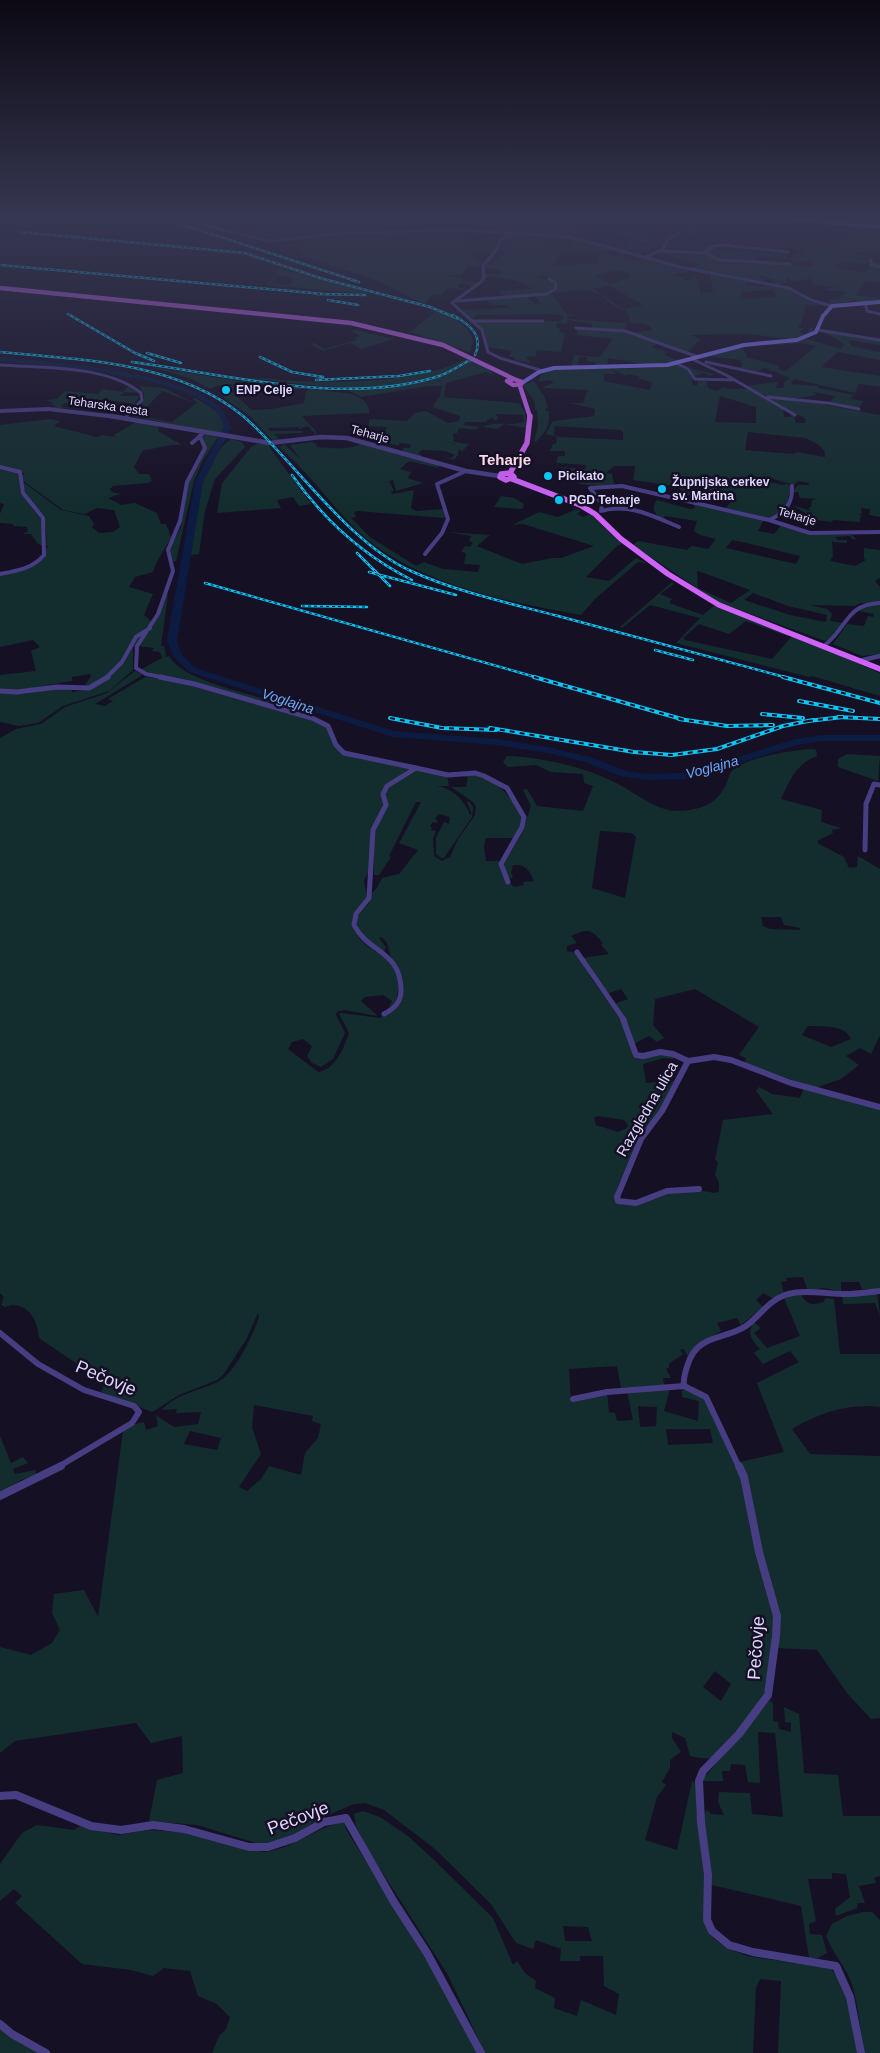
<svg xmlns="http://www.w3.org/2000/svg" width="880" height="2053" font-family="Arial,sans-serif">
	<style>
		.green { fill: #132d2f; fill-rule: evenodd }
		.lines { fill: none; stroke-linecap: round; stroke-linejoin: round }
		.stream { stroke: #0c1b42; stroke-width: 1 }
		.river { fill: #0c1b42; fill-rule: evenodd }
		.minor-far4 { stroke: #473d82; stroke-width: 3 }
		.minor-far3 { stroke: #473d82; stroke-width: 4 }
		.minor-far2 { stroke: #473d82; stroke-width: 5 }
		.minor-far1 { stroke: #473d82; stroke-width: 6 }
		.minor { stroke: #473d82; stroke-width: 8 }
		.tertiary-far1 { stroke: #473d82; stroke-width: 4 }
		.tertiary { stroke: #473d82; stroke-width: 4.5 }
		.secondary { stroke: #8271f9; stroke-width: 4 }
		.primary-far1 { stroke: #cf62f8; stroke-width: 4.5 }
		.primary { stroke: #cf62f8; stroke-width: 5.5 }
		.rail-far1-casing { stroke: #0bc6f4; stroke-width: 2.5 }
		.rail-casing { stroke: #0bc6f4; stroke-width: 4 }
		.rail-far1 { stroke: #161025; stroke-width: 1; stroke-dasharray: 3; stroke-linecap: butt }
		.rail { stroke: #161025; stroke-width: 2; stroke-dasharray: 5; stroke-linecap: butt }
		.poi-dot { fill: #0bc6f4; stroke: #161025; stroke-width: 2 }
		.labels { text-anchor: middle; stroke-width: 5; stroke-linejoin: round; paint-order: stroke }
		.far-poi-label { font-size: 12px; font-weight: bold; fill: #ded6fd; stroke: #161025; text-anchor: start }
		.far-street-label { font-size: 12px; fill: #ded6fd; stroke: #161025 }
		.far-water-label { font-size: 14px; font-style: italic; fill: #69a8f8; stroke: #161025 }
		.far-quarter-label { font-size: 15px; font-weight: bold; fill: #fdd8ec; stroke: #161025 }
		.street-label { font-size: 15px; fill: #ded6fd; stroke: #161025 }
		.near-street-label { font-size: 18px; fill: #ded6fd; stroke: #161025 }
	</style>
	<rect width="100%" height="100%" fill="#161025"/>
	<path class="green" d="M0,218H151L114,222L0,224Z
		M316,218H588V219H569L564,226L577,227L565,235L516,233L487,228V225H469L467,229L378,231L380,228H349L350,231L276,239L217,227L212,224H224V228H257L259,225H289L293,220H296V224L315,223L310,232L313,233V228H316L313,227L317,221Z
		M703,218L704,224L692,234L671,238C679,234 688,235 694,230L674,227L671,232L659,230L650,234L648,242L633,244L652,250L639,255L621,249L619,245L624,246L631,239L621,235V229L658,228L666,225L688,227V223H700Z
		M763,218H770L865,227V230L867,227L880,228V255L871,254L868,251L851,253L870,257H860V259L870,260L867,263L874,265L871,259L873,262L880,263V282L865,281L856,295L880,298V301L858,302L851,299L853,301L829,304V299L838,300L845,292L823,290L841,285L826,287L821,284L816,286L811,280L812,277L808,276L807,280L791,281V278H787L785,284H772L776,280L761,276L759,278L764,280L760,282L691,268L699,264L661,252L703,253L702,250L666,247L667,244L712,245L717,246L715,250L784,254L787,258H794L795,254H801L805,250L796,249V247L822,245L850,236L842,226L787,224L784,220ZM755,256L791,259L792,261H812L814,265C805,270 799,265 790,264L791,263L755,260ZM845,262L869,264L870,267L865,273L836,267L837,263Z
		M791,218H880V226L868,224L870,222L868,220L865,225Z
		M467,231L469,234L462,235H466L465,240L483,244L493,243L492,245L498,242V247L492,254H485L479,252L471,255L475,256L474,259L486,261L482,266H467L462,275L443,276L463,278L461,281L480,282L471,288L469,287L471,285L460,283L458,287L466,291L449,288L441,295L434,294L425,304L376,280L294,253H300L297,252L298,250L284,244L298,242H276L335,234L411,232L408,236L413,232Z
		M518,234L544,235L546,240L553,242L551,245L557,246L561,242H563L561,246H569L576,238L620,250H611L601,253C606,256 617,257 622,255L617,253H629L622,258L637,261L645,257L688,269L685,274L677,273L674,276L684,277V281H692V277H696L701,293L713,292L710,274L754,282H746V285L762,287L765,283L788,288L810,302L827,306L806,305L801,324L797,327L803,328L800,332L805,334L810,331L808,328L815,329L796,340L748,334L690,335L701,339L688,352L646,339L657,344L651,347L668,352L665,355L679,361L651,365L608,358L607,365L614,366H596L595,362L587,361V357H580L577,364L582,366H571L574,355L600,357L613,339L577,335V329H595H592V324L568,320L566,324L557,323L556,327L560,328L559,332L565,333L561,352L536,350V356L526,357L531,363L515,360V358L509,356L512,351L488,347L485,333L474,322L556,321L563,320V316L551,314L477,315L471,320L456,310L510,308L508,305H491L487,300L527,297L535,304L541,303L535,297L539,295L511,297L501,294L499,291L532,289C521,279 501,277 485,277V274H501V270L484,267L486,264L492,265L506,251L500,249V244L508,242L510,238L504,237ZM591,253L595,254L599,263L556,266L555,263L559,254ZM617,270L629,273V278L609,284L596,276ZM536,276H543L559,282L551,293C566,292 585,287 598,294C608,299 614,308 625,310L630,318L629,323L646,324L653,330L629,333L643,339L619,331L624,330L627,323L567,319L568,316L577,315L567,314L552,294L543,295L552,291L555,283ZM609,285L643,305L623,309L593,289ZM773,290L777,297L741,299V292Z
		M277,268L373,294L265,285L273,277H276L272,284L289,285L294,281L289,277L276,275Z
		M429,311C443,310 472,325 473,342L470,352L410,332L434,313Z
		M355,330L394,339L362,349L350,343L323,351L310,344L314,343L324,349L357,340L355,338L361,336L351,331Z
		M819,331L880,340V345L849,340L851,346L880,352V360L838,352L821,367L880,376V387L859,384L855,393L794,379L791,384L818,386V388L854,395L850,399L864,401L859,408L829,403L835,396L812,392L817,395C788,400 775,402 746,386L776,382H778L776,388H783L785,381L790,378L765,368L757,371L740,368L742,364L740,360L707,356L749,345H782L807,339L841,349L844,345L835,338ZM800,343L816,346L786,371L778,369L780,366L746,357L747,354L740,348C758,342 781,346 800,343Z
		M464,360H468C415,402 315,386 253,378C266,377 281,381 295,381C345,383 419,382 464,360Z
		M472,360L491,371L494,376L486,372L446,383L444,397L519,403L525,412L526,428L504,424L498,429L483,427C497,419 515,428 524,421L523,415L495,414L498,417L496,421L491,417V419L486,420L487,422H465L464,425L480,427L475,430L459,428L457,433L453,434L454,442L469,444L462,452L455,444L441,439L456,445L459,449L458,455L454,460L441,456L451,458L455,455L445,451L422,450L418,453L422,455L420,457L401,452L404,448H410L411,444L399,443V446L385,442L391,436L384,435L387,427L369,426V420L373,419L407,421L415,413L426,411L448,423L459,421L460,416L432,407L440,396L442,386H429L361,397L346,389C388,388 437,387 472,360Z
		M678,364L687,370L693,378L692,385L697,386L698,380L689,368L715,374L711,376L703,373L695,376L707,382L708,388L716,391L724,387L727,389H749L783,409L784,417H791L790,412L796,417H794L796,423H806L804,417C792,415 779,404 767,398L824,403L825,405L880,415V517L869,515L870,509L861,508L862,514H858L863,516L860,517V522L833,520L832,522L801,518L805,513L792,505L811,511L808,508L811,507L812,500L818,499L800,498L798,492H793L798,485H808L810,483L798,481L794,485L770,478L766,481L782,485L786,484L791,486L786,509L768,518L726,508L731,501C720,487 695,498 681,495L684,492L675,486L633,480L635,466H614L606,473L612,474L614,485C598,485 574,488 562,474L563,469L558,467L585,469L586,465L556,463L558,456H565V451H550L553,444H556L557,437L546,434L553,421L594,416L595,409L570,403H583L588,390L542,388L554,382L549,380L538,382L540,376L550,370L609,368L617,374H604V381L650,390L652,382L638,379L640,377L628,374L626,376L612,369L653,368ZM720,396L756,407V423L715,422ZM555,426L620,430L623,432V440L561,437L554,435ZM748,432L805,438L818,444L825,452V457L797,452L793,454L745,450Z
		M151,367L232,380L352,394C360,397 370,403 369,413L302,416L315,430L317,436L308,426L299,429L298,427L268,428L270,431H302V433L274,434L279,439L314,437L277,441L272,440L251,417L223,397L239,390L227,386L251,388C234,384 226,382 210,389L192,379ZM290,389H309L306,392L304,403L271,409L252,410L235,395L253,391L304,390Z
		M534,381L545,398L548,407L545,410L549,412C550,426 546,431 536,442L534,441L538,426L537,410H542H535V402L523,385Z
		M130,385L137,393L125,392L120,396H139L134,404L103,399L104,401L97,403L92,400L64,403L61,407L69,408H53L56,405H51L54,403L47,400L57,399L65,391L98,394L102,389L123,392Z
		M139,386L164,388L194,403L162,391L138,416L172,422L194,405L197,402L192,399L195,398C207,405 233,417 221,434L132,416L144,399V393Z
		M49,419L60,421L54,426L97,437L103,435L116,437L114,435L136,422L159,425L158,431L182,445C165,444 159,449 143,450L134,467L139,474H149L152,481L147,483L113,486L110,489L112,492L120,494L108,498L121,505L135,503L157,513L161,524H166L171,537C165,549 157,559 153,572L135,577L129,587L153,594L144,615L152,622L134,639L124,657L111,672L98,682L84,687L91,676L90,674L72,677V681L37,687L34,691L0,690V675L36,671L31,651L40,647L33,640L0,647V575C30,571 32,570 48,546L46,545C50,506 25,510 23,482L61,510L89,516L94,524L92,527L99,533L113,532L120,527L114,510L97,508L85,514L63,510L22,480V476L25,473L0,466V425Z
		M206,434L218,437L202,462L194,481L176,561L173,562L169,549L181,527L188,482L206,448L203,435Z
		M231,439L242,442L245,447L215,479L205,511L199,554L190,555C195,519 199,462 231,439Z
		M312,442L316,444L317,447C331,448 350,451 362,443L440,466L438,468L409,461L400,469L411,472L408,478L423,483L396,491L393,480L389,481L394,491H391L392,494L414,490L411,508L416,511L444,509L445,518L357,511L354,513L356,517L351,518L370,537L416,566L424,562L443,569L478,572L480,565L464,564L466,553L461,552L465,546L470,547L473,543L469,541L471,536L447,532L490,535L477,546L522,564L552,558H561L594,546L523,524L512,525L539,512L558,517L577,509L581,511L577,514L583,517L590,514L622,544L617,546L586,577L609,581L636,558L647,563L638,562L595,599L581,615C511,603 414,583 360,533C331,506 309,472 279,447L283,446L281,444L285,445L300,459L290,445Z
		M258,443L269,444L270,448L311,504L299,506L293,497L277,500L281,508L217,513L222,483L251,447Z
		M0,467L13,469L19,474L21,493L43,522V546L38,544L31,534H23L28,531L27,527L13,526V524L0,523V514L4,504L0,503Z
		M501,496L514,498L524,504L523,508L521,509L494,507Z
		M657,500L690,509L695,508L693,504L764,520L758,531L774,534L782,524L814,534L852,535L857,540L852,539L850,536L835,537L838,540H847V543L832,542L833,556L830,561L855,566L866,560L864,559V548L880,550V578L875,581L880,587V603H860L855,606L810,605L827,609L832,614L830,621L844,623L837,633L832,632L836,635L825,641L718,602L633,545L638,541L687,550L692,546L708,549L716,539L700,535L694,531L697,521L665,516L662,521C656,515 650,508 657,500ZM732,540L742,542L800,556L796,564L726,548ZM697,571H698L750,590L731,603L698,588ZM753,593L788,606L827,615L826,622L790,615L744,600Z
		M672,582L674,584L660,594L672,599L669,603L703,615L715,605L790,635L787,636L746,621L729,634L699,624L683,638L685,640L772,659L793,635L880,673V696L812,676L809,677L676,643L700,618L650,605L622,628L620,627Z
		M164,595H168L161,646H164L166,656L164,657L169,656C183,681 248,693 275,702L272,705L140,670L162,658L160,652L152,651L154,648L138,646L153,625Z
		M880,604V654L862,656L833,644L847,624L864,626L868,616L873,617L874,614L854,610L862,605Z
		M145,631L133,649V670L109,691L63,706L38,723L19,726L0,722V692L23,694L56,689H72V692C88,691 115,674 125,660C134,649 132,641 145,631Z
		M135,671L142,674L141,676L95,704L105,706L113,701L108,699L145,677L162,678L318,721C337,732 328,747 346,755C367,764 391,759 411,768L386,785L383,790L384,804L371,832V866L364,881L367,897L366,903L353,919C354,960 413,946 395,1004L392,1007L389,1006L392,1001L383,995L365,997L361,1001L378,1016L344,1010L337,1012L336,1015L345,1033L333,1059L321,1067L312,1063L307,1056L312,1046L303,1039L292,1042L288,1049L318,1072C335,1070 344,1048 349,1033L339,1014L341,1013L380,1018L398,1006L402,993V979L390,955L387,943L382,937L379,938L386,947L384,952C369,943 358,937 356,918L369,903L370,895L377,888L382,878L399,874L418,850L399,843L421,802H416L389,856L391,857L379,875H374V832L388,805L385,790L415,769L447,776L449,786H435C451,787 465,800 470,815L472,814L467,802L469,801L473,807L472,817L444,858H441L436,854V838L444,822L449,824L450,817L439,814L435,819L438,821L436,823L433,822L430,826L432,828L431,830L436,831L433,839L434,856L442,861L450,857L458,839L475,815L476,807L473,802L451,787H466L468,777L459,775C491,771 508,792 523,817L515,838H486L484,846L486,861H500C499,874 505,881 515,887L524,885L523,882L534,881C529,870 526,864 513,865L511,873L513,877L509,879L503,866L523,831L531,806L523,790L527,789L537,806L583,811L593,786L584,783L583,774L551,772L536,765L508,767L503,762L507,756C539,757 585,767 614,782C634,791 656,812 679,811C700,810 716,805 726,785C728,781 729,774 732,771C746,757 793,750 813,749L816,750L817,756C797,763 789,781 781,799L822,810L821,822L841,828L832,830L833,833L817,841L819,844L844,857L849,868L857,867L858,856L880,869V1035L871,1054L860,1048L846,1056L859,1065L841,1079L815,1088L745,1063L746,1058L739,1055L759,1027L695,989L655,999L653,1025L664,1038L657,1042L649,1036L632,1045L631,1031L614,1004L628,999L621,989L606,994L589,971L583,958L609,954L601,945L603,943C590,928 589,929 571,936L577,943L567,946V951L577,953L591,978L626,1026L633,1054L640,1058L661,1053L676,1056L674,1059L664,1058L643,1064L646,1083L674,1081L658,1113L634,1148L617,1188L616,1202C640,1213 653,1193 675,1190C689,1188 702,1191 715,1193L719,1191V1182L715,1175L718,1162L715,1160L723,1120L773,1114L756,1091L759,1087L772,1094L800,1098L804,1088L880,1108V1290L862,1289L859,1282H841V1291L823,1288L808,1291L803,1277L786,1278L787,1281L781,1282L784,1293L774,1299L763,1293L756,1300L763,1307L741,1325L737,1318L717,1323L721,1331L696,1345L688,1356L683,1349L680,1350L683,1354L669,1364V1368L666,1369L671,1378H663L664,1385L621,1388L617,1366L569,1369L571,1401L607,1393L609,1412L615,1413L617,1421L633,1420L627,1391L670,1389L664,1411L698,1421L699,1401L682,1397V1390H691L705,1398L743,1482L750,1528L773,1607L775,1624L767,1686C763,1699 725,1753 713,1757C705,1760 697,1757 690,1756L685,1738L672,1732V1738L681,1752L670,1760V1768L662,1782L666,1785L657,1797L645,1840L677,1850L692,1781L696,1784V1809L706,1892L704,1917L713,1938L725,1947L747,1956L831,1969L845,1985L857,2053H778L781,1981L760,1979L756,1988L753,2053H485L448,1975L368,1850L356,1826L354,1814L363,1811L380,1817L408,1836L433,1859L493,1918L513,1965L517,1961L525,1973L536,1981L535,1988L555,1998L554,2008L577,2016L581,2000L616,2015L619,1994L604,1986L603,1956H580V1961H560L561,1949L536,1940L533,1949L516,1943L491,1904L435,1849L384,1810L365,1803L354,1804L321,1818L286,1839L266,1846L197,1825L149,1821L157,1780L183,1773L182,1736L151,1743L136,1723L15,1741L0,1753V1647L31,1655L52,1643L60,1630L52,1613L54,1594L84,1590L98,1617L123,1431L135,1424L144,1422L146,1430L158,1426L156,1415L174,1427L198,1424L201,1412L176,1413L177,1409L162,1410C176,1393 202,1391 221,1380C236,1371 254,1333 259,1317L258,1313L246,1340L223,1375L217,1380L179,1395L152,1412L101,1392L105,1383L39,1338C38,1319 26,1299 5,1307L1,1305L4,1297L0,1293V738L16,729L41,724L65,707L107,693ZM600,831L632,833L636,837L625,898L592,888ZM761,917H781L784,925L800,928V930L770,929L763,926ZM808,1026C822,1027 845,1024 851,1039L831,1047L802,1035ZM598,1116L624,1120L628,1125L627,1128L618,1132L596,1125L594,1118ZM254,1405L313,1416L312,1421L321,1424L318,1438L305,1453L301,1475L269,1466L261,1479L247,1491L239,1487L261,1454L252,1427ZM638,1406L657,1407L656,1426L640,1427ZM666,1429H710L713,1443L668,1445ZM190,1431L221,1438L217,1450L184,1444ZM715,1671L731,1684L721,1701L703,1687ZM563,1926L588,1927L592,1941H565Z
		M847,754L880,756L878,781L838,767V759Z
		M877,1293L880,1316L875,1303L843,1304L842,1295Z
		M801,1295C808,1306 812,1305 824,1302L825,1298L834,1299L840,1354H880V1407C849,1403 819,1413 792,1429L810,1454L880,1456V1718L871,1719L847,1693L817,1650L778,1648L780,1630L740,1462L784,1452L757,1383L799,1362L790,1351L763,1364L754,1353L760,1349C752,1340 746,1334 754,1322L761,1328L754,1333L767,1348L800,1336L784,1298Z
		M0,1436L11,1463L23,1457L28,1463L13,1469L15,1474L36,1470V1475L21,1480L0,1494Z
		M770,1700L773,1703V1721L778,1722L779,1729L791,1732V1723L785,1722L784,1707L799,1714L804,1773L838,1775L843,1816H880V1876L874,1878L876,1883L859,1886L865,1903H858L857,1908L836,1916L835,1909L850,1897L846,1874L832,1873V1879H808L816,1921L809,1924L810,1934L822,1935L827,1953L818,1958H809L801,1906L712,1885L704,1814L707,1810L711,1814L724,1815L718,1802L719,1792L750,1793L752,1814L783,1817L775,1733L758,1732L760,1783L748,1782L745,1765L731,1764L730,1771H722L723,1781H704V1778Z
		M344,1822L347,1831L424,1955L477,2053H212L219,2036L226,2029L230,2017L217,2004L198,1996L190,1971L164,1968L153,1976L131,1970L82,1964L15,1903L22,1896L14,1889L0,1901V1864L22,1833L37,1825L74,1830L80,1826L118,1835L148,1830L181,1832L263,1852C292,1850 315,1827 344,1822Z
		M863,1912H872L880,1920V2053H865C860,2031 858,1996 849,1977C842,1963 832,1951 826,1936L832,1924L847,1916Z
		M0,2028L41,2053H0Z"/>
	<g class="lines">
		<path class="stream" d="M0,221H110L140,218"/>
		<path class="river" d="M0,357C56,363 177,370 220,407C225,412 228,421 232,427L203,482L177,641L182,655L195,668L394,731L497,739L548,747L593,758L626,771L647,774L688,773L795,739L822,735H880V741H822L797,745L689,779L647,780L620,776L585,762L548,753L497,745L393,737L189,672L174,657L167,641L195,482L224,427C222,422 219,414 215,410C179,375 51,366 0,361Z"/>
		<path class="minor-far4" d="M184,218L187,221L269,241L344,233L463,230L570,237L680,267L789,288L811,300L832,306
			M514,234L500,240L498,248L483,266L484,277L481,282L452,303L482,330L488,352L500,358L543,371
			M660,251L705,253L720,260L790,264
			M705,253L712,246L723,245L788,252
			M646,257L663,249L668,239L678,234
			M871,260V264L880,267
			M457,301L547,294L555,289L556,283L549,279
			M865,302L867,311L880,314
			M471,321H543
			M576,328L625,331L698,357
			M818,330L880,340
			M692,359L726,375L795,415
			M706,362L771,376
			M676,363L688,369L695,379L735,380
			M0,365C42,368 107,365 141,393L142,400L126,417
			M768,397L828,403L859,409"/>
		<path class="minor-far3" d="M192,443L202,434
			M0,467L20,472L23,493L43,518L44,555C32,569 17,571 0,574
			M601,511L602,504L590,488L622,486L769,520L810,533L880,532
			M601,511C629,503 653,516 679,527
			M769,520C785,513 793,504 792,486
			M425,554L442,533L448,519L437,484L466,471
			M825,645C849,626 845,605 880,603
			M106,678L122,662L136,637L150,628
			M166,678L146,674L136,668L137,646L158,614L173,571L168,550L180,521L187,482L205,448L200,436"/>
		<path class="minor-far2" d="M160,677L194,684L312,718L328,726L336,745L344,753L416,768
			M0,691L17,692L57,687L89,688L108,677
			M865,850L866,804L874,784L880,785
			M577,952L624,1020
			M384,1014C395,1008 401,1002 401,990C401,951 368,953 354,925L356,914L369,898L373,830L386,805L383,794L387,786L416,768L448,775L475,773L484,776L507,788L524,817L522,827L501,864L508,882"/>
		<path class="minor-far1" d="M623,1019L636,1055L643,1056L660,1052L673,1054L688,1061L714,1057L731,1060L791,1083L880,1107
			M688,1061L662,1111L641,1139L617,1197L618,1201L636,1203L667,1191L699,1189
			M0,1333L38,1364L84,1390L134,1406L139,1412L132,1423L58,1467
			M573,1399L607,1392L684,1386
			M739,1467L706,1397L684,1386C683,1378 685,1372 688,1364C697,1334 725,1340 746,1326C759,1317 768,1301 785,1295C804,1289 826,1294 846,1294C857,1294 869,1292 880,1291"/>
		<path class="minor" d="M739,1466L744,1477L759,1552L777,1616L776,1636L768,1695L739,1734L703,1771L699,1781L701,1822L708,1875L707,1920L712,1931L729,1945L753,1952L836,1966L850,1997L861,2053
			M0,1496L61,1466
			M0,1796L16,1795L91,1826L121,1830L153,1825L184,1829L249,1847H268L295,1838L324,1822L346,1818L394,1902L427,1953L481,2053
			M0,2024L12,2034L46,2053"/>
		<path class="tertiary-far1" d="M0,411L48,409L117,417"/>
		<path class="tertiary" d="M110,416L270,443L321,437L347,438L466,471L499,476
			M863,660L880,656"/>
		<path class="secondary" d="M784,218L880,227
			M522,383L539,372L554,368L667,365L744,345L797,340L816,332L823,316L832,306L880,302"/>
		<path class="primary-far1" d="M0,288L351,323L443,345L514,379
			M521,384L513,385L507,381L514,379L522,382L520,386L530,417"/>
		<path class="primary" d="M510,473L527,443L530,416
			M510,473L514,477L506,480L500,477L501,474Z
			M512,479L580,505L595,514L621,539L668,574L719,605L880,669"/>
		<defs>
			<path id="rail-far1" d="M162,218L359,282
				M206,218L211,225L222,231
				M20,232L245,253L320,278L430,307L459,319
				M0,265L324,294
				M317,294L365,295
				M328,300L358,305
				M68,314L135,353L154,361
				M453,315C469,324 484,335 475,355
				M0,352C85,360 188,362 253,425C300,470 352,545 411,571C457,592 509,603 558,616C635,637 712,658 788,678
				M147,353L181,363
				M260,357L292,372L323,377
				M132,362C227,374 342,406 436,377C448,374 459,366 470,360
				M316,380L399,376L430,371
				M292,475C324,520 362,555 412,580
				M357,553L390,586
				M369,572L456,595
				M205,583L539,678
				M302,606L367,607
				M655,650L693,660"/>
			<path id="rail" d="M534,677L685,720
				M783,677L880,703
				M799,701L853,711
				M762,714L803,718
				M838,717L880,719
				M390,718L442,728L496,730
				M679,719L727,726L773,725
				M808,721L843,717
				M490,728L634,752L672,755L717,749L783,726L813,720"/>
		</defs>
		<use href="#rail-far1" class="rail-far1-casing"/>
		<use href="#rail" class="rail-casing"/>
		<use href="#rail-far1" class="rail-far1"/>
		<use href="#rail" class="rail"/>
	</g>
	<linearGradient id="sky" x2="0" y2="1"><stop stop-color="#0c0914"/><stop offset="0.43" stop-color="#363751"/><stop offset="1" stop-color="#363751" stop-opacity="0"/></linearGradient>
	<rect width="880" height="505" fill="url(#sky)"/>
	<g class="poi-dot">
		<circle cx="226" cy="390" r="5"/>
		<circle cx="548" cy="476" r="5"/>
		<circle cx="662" cy="489" r="5"/>
		<circle cx="559" cy="500" r="5"/>
	</g>
	<g class="labels">
		<g class="far-poi-label">
			<text x="236" y="394">ENP Celje</text>
			<text x="558" y="480">Picikato</text>
			<text x="672" y="486">Župnijska cerkev<tspan x="672" dy="14">sv. Martina</tspan></text>
			<text x="569" y="504">PGD Teharje</text>
		</g>
		<g class="far-street-label">
			<text transform="translate(108 406) rotate(8)" y="4">Teharska cesta</text>
			<text transform="translate(370 434) rotate(15)" y="4">Teharje</text>
			<text transform="translate(797 516) rotate(16)" y="4">Teharje</text>
		</g>
		<g class="far-water-label">
			<text transform="translate(288 701) rotate(18)" y="5">Voglajna</text>
			<text transform="translate(712 767) rotate(-15)" y="5">Voglajna</text>
		</g>
		<g class="far-quarter-label">
			<text x="505" y="465">Teharje</text>
		</g>
		<g class="street-label">
			<text transform="translate(647 1109) rotate(-60)" y="5">Razgledna ulica</text>
		</g>
		<g class="near-street-label">
			<text transform="translate(106 1378) rotate(23)" y="6">Pečovje</text>
			<text transform="translate(756 1648) rotate(-86)" y="6">Pečovje</text>
			<text transform="translate(298 1818) rotate(-21)" y="6">Pečovje</text>
		</g>
	</g>
</svg>
